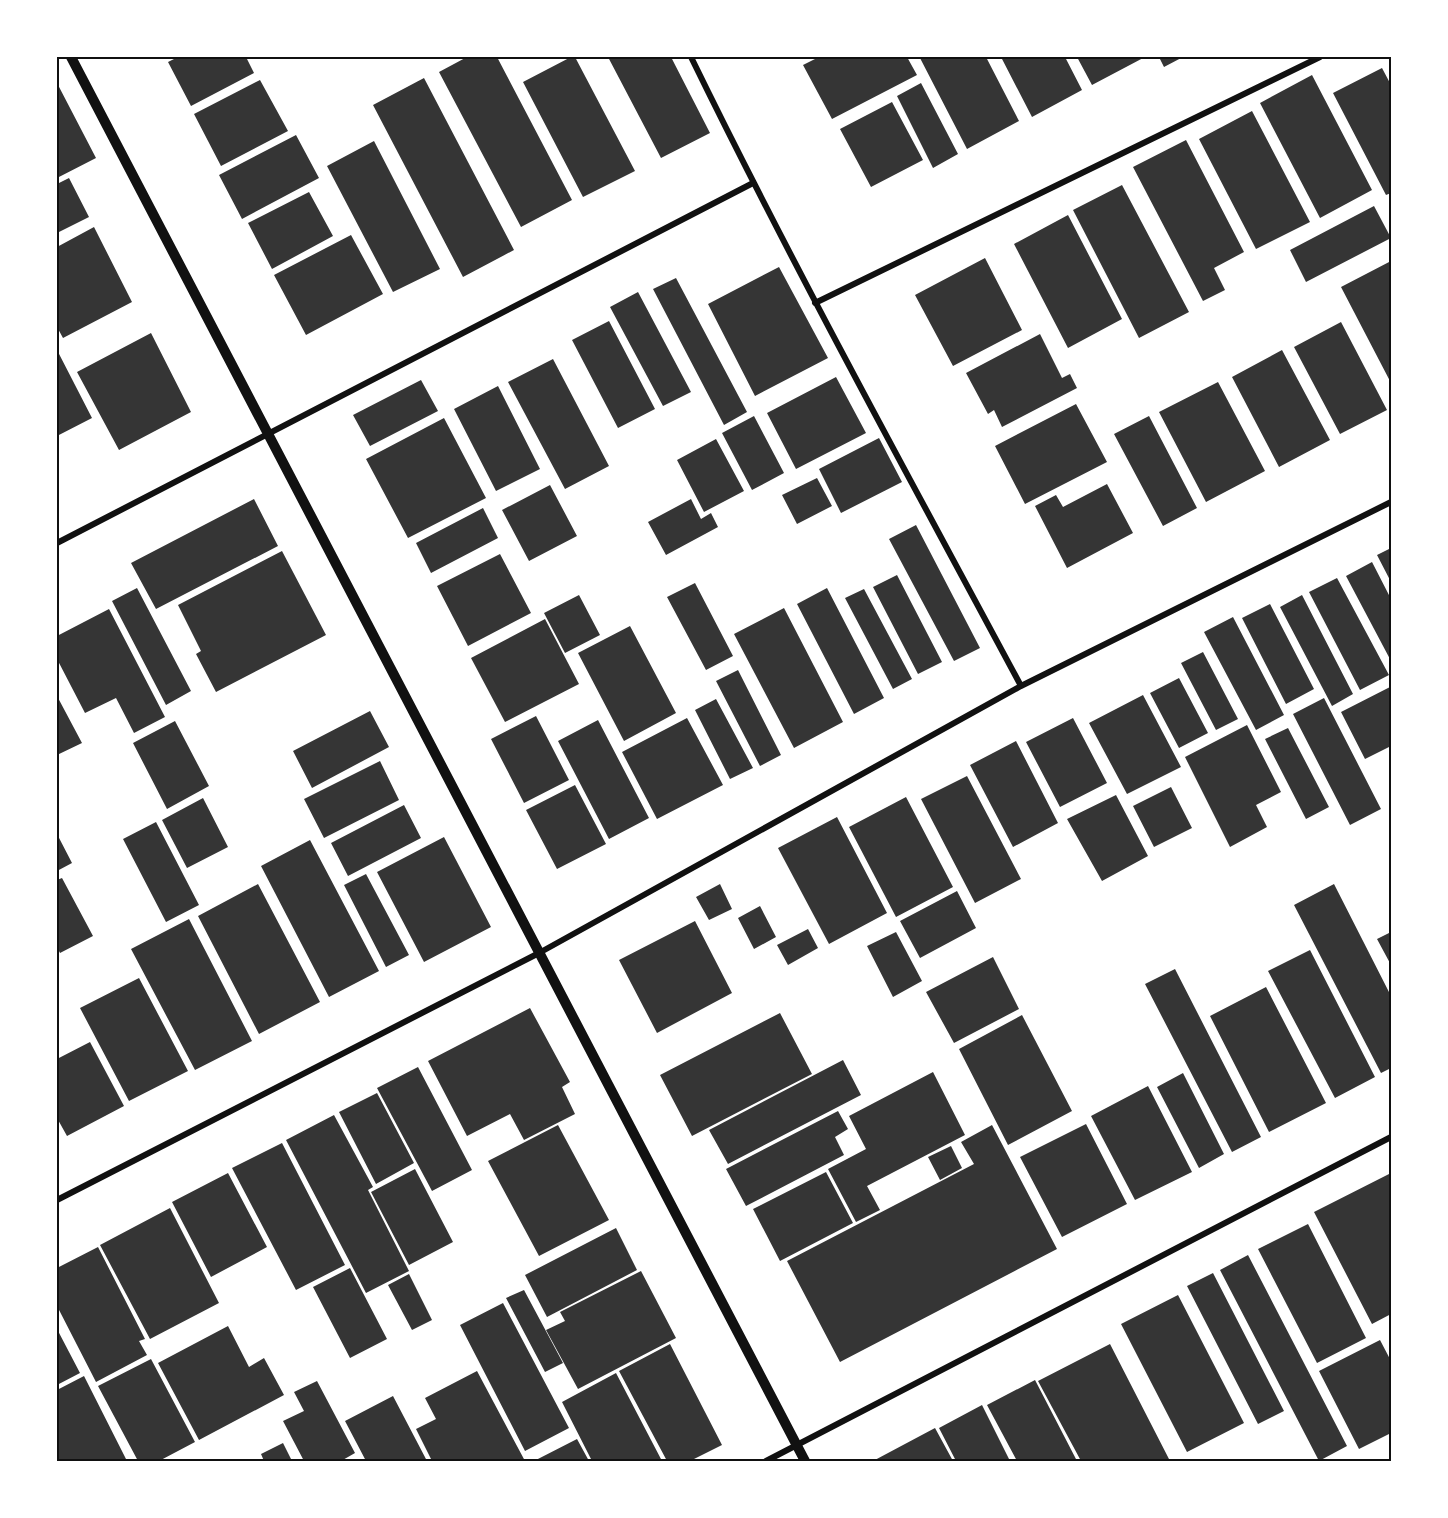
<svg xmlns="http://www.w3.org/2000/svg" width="1448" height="1518" font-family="'Source Sans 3',sans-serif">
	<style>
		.building { fill: #353535 }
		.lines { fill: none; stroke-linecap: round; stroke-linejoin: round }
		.minor { stroke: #111; stroke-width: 6 }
		.tertiary { stroke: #111; stroke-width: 10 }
		.neatline { fill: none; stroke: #111; stroke-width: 2 }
	</style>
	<rect width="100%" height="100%" fill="#fff"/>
	<path class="building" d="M178,57H246L254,73L191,106L168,62Z
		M467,57H497L572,200L521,227L439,72Z
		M571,57H575L635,171L583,197L523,82Z
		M608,57H671L710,133L661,158Z
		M819,57H907L917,75L832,119L803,65Z
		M921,57H986L1019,121L967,149L920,58Z
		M1001,57H1065L1082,90L1032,117Z
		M1077,57H1145L1092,85Z
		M1159,57H1183L1164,67Z
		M1382,68L1391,85V193L1386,195L1333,93Z
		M1312,75L1372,190L1320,218L1260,103Z
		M424,78L514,250L463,277L373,105Z
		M260,80L288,131L221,166L194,114Z
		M57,83L96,158L57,178Z
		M921,83L958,154L933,168L897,96Z
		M892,102L923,160L871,187L840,129Z
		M1252,111L1310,222L1256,249L1199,139Z
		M296,135L319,178L242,219L219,175Z
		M1186,140L1244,252L1214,268L1225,290L1203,301L1133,167Z
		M374,141L440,269L393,292L327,166Z
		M69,178L89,217L57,233V184Z
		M1122,185L1189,312L1139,338L1073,210Z
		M309,192L333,236L272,269L248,223Z
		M1374,206L1391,238L1306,282L1290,250Z
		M1068,215L1122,319L1068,348L1014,244Z
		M94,227L132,302L63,338L57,327V247Z
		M351,235L383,294L306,335L274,275Z
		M985,258L1022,330L953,366L915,295Z
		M1391,261V383L1341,287Z
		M779,267L828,358L755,396L708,304Z
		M676,278L747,412L724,425L653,289Z
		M638,292L691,392L663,406L610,307Z
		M609,321L655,409L618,428L572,340Z
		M1341,322L1387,410L1340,434L1294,347Z
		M151,333L191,412L119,450L77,372Z
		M1040,334L1062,378L1070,374L1077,388L1002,427L994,410L988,414L966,373Z
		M57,350L92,418L57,436Z
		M1282,350L1330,440L1279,467L1232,377Z
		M553,359L609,466L565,489L508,382Z
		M836,377L866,433L796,469L767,413Z
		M421,380L438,411L370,446L353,415Z
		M1218,382L1265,471L1206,502L1159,412Z
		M498,386L540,469L496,491L454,409Z
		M1076,404L1107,462L1025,504L995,446Z
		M754,416L784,473L752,490L722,433Z
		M1149,416L1197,508L1163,526L1114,434Z
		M444,418L486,498L408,538L366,459Z
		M879,438L902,482L841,513L819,469Z
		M716,439L744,491L704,512L677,460Z
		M817,478L832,506L797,524L782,495Z
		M1107,484L1133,533L1067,568L1035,506L1056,495L1063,507Z
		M550,485L577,536L529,561L502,510Z
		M254,499L278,546L156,609L131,563Z
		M691,499L701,519L711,513L718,527L666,555L648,522Z
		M483,508L498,538L431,573L416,543Z
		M916,525L980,648L954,661L889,539Z
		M1391,548V582L1377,555Z
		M282,551L326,635L216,692L196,654L201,651L178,605Z
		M500,554L531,613L468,646L437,586Z
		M1372,562L1391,599V661L1346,576Z
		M897,575L942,662L918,674L873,587Z
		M1337,578L1389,675L1360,690L1309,592Z
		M695,583L733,656L706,670L667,597Z
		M137,588L191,691L166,705L112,601Z
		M827,588L884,698L854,714L797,604Z
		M864,589L912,679L893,689L845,598Z
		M579,595L600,635L565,653L544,613Z
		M1302,595L1353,694L1332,706L1280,607Z
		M1270,604L1314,689L1286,704L1242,618Z
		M784,608L843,722L794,748L734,634Z
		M109,609L165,717L134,733L116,698L85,713L57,659V636Z
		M1233,617L1284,715L1256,730L1204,632Z
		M545,619L579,684L505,722L471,658Z
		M630,626L676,713L624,741L578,653Z
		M1203,652L1238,719L1216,730L1181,663Z
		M738,670L781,755L760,766L716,681Z
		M1179,678L1208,733L1179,748L1150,693Z
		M1390,687L1391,746L1365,759L1341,712Z
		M1143,695L1181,767L1127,794L1089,723Z
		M57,696L82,743L57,755Z
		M1324,698L1381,809L1350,825L1293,714Z
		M716,699L753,768L730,779L695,710Z
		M370,711L389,747L312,788L293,751Z
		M536,716L569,780L524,803L491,739Z
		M687,718L723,785L657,819L622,752Z
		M1073,718L1107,783L1060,807L1026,742Z
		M598,720L649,818L609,839L558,741Z
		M175,721L209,786L167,809L133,743Z
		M1247,725L1281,792L1256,805L1267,827L1230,847L1185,757Z
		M1288,728L1329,807L1306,819L1265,739Z
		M1016,741L1058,823L1013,847L970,765Z
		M380,761L399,800L324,838L304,799Z
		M967,776L1021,879L975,903L921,799Z
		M575,785L606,844L557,869L526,810Z
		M1171,787L1192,828L1154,847L1133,806Z
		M1116,795L1148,856L1102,881L1067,819Z
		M906,797L953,887L896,917L849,827Z
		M203,798L228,847L187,868L162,820Z
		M404,805L421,838L348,876L331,843Z
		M837,817L887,913L829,944L778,848Z
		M156,822L199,905L166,922L123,839Z
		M57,834L72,863L57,871Z
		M444,837L491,927L424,962L377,872Z
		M310,840L379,971L329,997L261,866Z
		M366,874L409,955L386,967L344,885Z
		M62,878L93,936L60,953L57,947V880Z
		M258,884L320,1002L259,1034L198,916Z
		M720,884L732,909L709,920L696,897Z
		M1334,884L1391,996V1068L1381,1073L1294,905Z
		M957,891L976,928L920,958L900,921Z
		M760,906L776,937L754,949L738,918Z
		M189,919L252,1041L195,1070L131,949Z
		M695,921L732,993L657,1033L619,960Z
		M808,929L818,948L788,965L777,945Z
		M896,932L922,981L893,997L867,946Z
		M1391,932V965L1377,939Z
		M1310,950L1375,1077L1335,1098L1268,971Z
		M993,957L1019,1009L954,1043L926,992Z
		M1175,969L1261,1137L1232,1152L1145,984Z
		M139,978L188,1071L129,1101L80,1008Z
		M1266,987L1326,1103L1269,1132L1210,1016Z
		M530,1008L570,1082L562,1087L575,1114L524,1140L510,1114L467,1136L428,1061Z
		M780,1013L812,1074L692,1136L660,1075Z
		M1022,1015L1072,1111L1008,1145L959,1049Z
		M90,1042L124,1106L67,1136L57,1118V1059Z
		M843,1060L861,1095L728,1164L709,1130Z
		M418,1067L472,1170L432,1191L377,1088Z
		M933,1072L965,1135L867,1186L880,1210L856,1222L828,1169L866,1149L849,1116Z
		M1183,1073L1224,1154L1199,1168L1157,1087Z
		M1148,1086L1192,1172L1135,1200L1091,1116Z
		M377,1093L414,1163L376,1184L339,1112Z
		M838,1111L848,1129L835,1137L844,1155L746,1206L726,1169Z
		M334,1115L373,1187L368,1190L409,1271L366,1293L286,1140Z
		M1086,1124L1127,1204L1062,1237L1020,1157Z
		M558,1125L609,1220L539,1256L488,1161Z
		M992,1125L1057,1249L840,1362L787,1261L974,1164L961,1142Z
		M282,1143L345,1265L296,1290L232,1168Z
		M951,1146L962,1168L940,1180L928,1157Z
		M415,1169L453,1242L409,1265L371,1192Z
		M826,1172L853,1223L780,1261L753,1209Z
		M228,1173L267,1247L211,1277L172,1202Z
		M1391,1173V1314L1372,1324L1314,1212Z
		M170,1208L219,1303L150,1339L100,1245Z
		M1308,1224L1366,1338L1317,1363L1258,1249Z
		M616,1228L637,1270L547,1317L525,1275Z
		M98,1247L145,1339L139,1341L147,1355L96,1382L57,1306V1268Z
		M1248,1255L1347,1446L1319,1461L1220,1270Z
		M350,1268L387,1339L350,1358L313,1287Z
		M641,1271L676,1338L578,1389L546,1330L565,1321L560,1312Z
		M1213,1273L1284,1411L1258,1424L1187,1286Z
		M409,1274L432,1320L412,1330L388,1285Z
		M524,1290L563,1363L545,1372L506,1298Z
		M1178,1295L1244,1423L1187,1452L1121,1324Z
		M503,1303L569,1428L525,1451L460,1325Z
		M228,1326L249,1367L264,1358L284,1395L199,1440L158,1363Z
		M57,1329L80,1373L57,1385Z
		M1380,1340L1391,1361V1433L1359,1449L1319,1371Z
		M670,1344L722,1445L690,1461H667L619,1371Z
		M1110,1344L1170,1461H1081L1038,1381Z
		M151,1359L195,1442L159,1461H138L98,1386Z
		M477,1371L525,1461H432L416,1429L436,1419L425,1398Z
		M616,1373L662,1461H592L562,1402Z
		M84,1376L127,1461H57V1390Z
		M1035,1380L1077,1461H1017L987,1405Z
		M317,1381L355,1453L341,1461H304L283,1421L304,1411L294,1392Z
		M393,1396L427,1461H366L345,1421Z
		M982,1405L1010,1461H956L939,1428Z
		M935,1428L953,1461H873Z
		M577,1439L589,1461H534Z
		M283,1443L292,1461H264L261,1454Z"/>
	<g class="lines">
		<path class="minor" d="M691,57C795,270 909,477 1021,686
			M815,303L1320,57
			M57,543L753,183
			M57,1200L539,953L1021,686L1391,502
			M766,1461L1391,1137"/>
		<path class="tertiary" d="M71,57L805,1461"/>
	</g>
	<rect width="1448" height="1518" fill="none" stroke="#ffffff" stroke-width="117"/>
	<rect x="58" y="58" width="1332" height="1402" class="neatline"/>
</svg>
